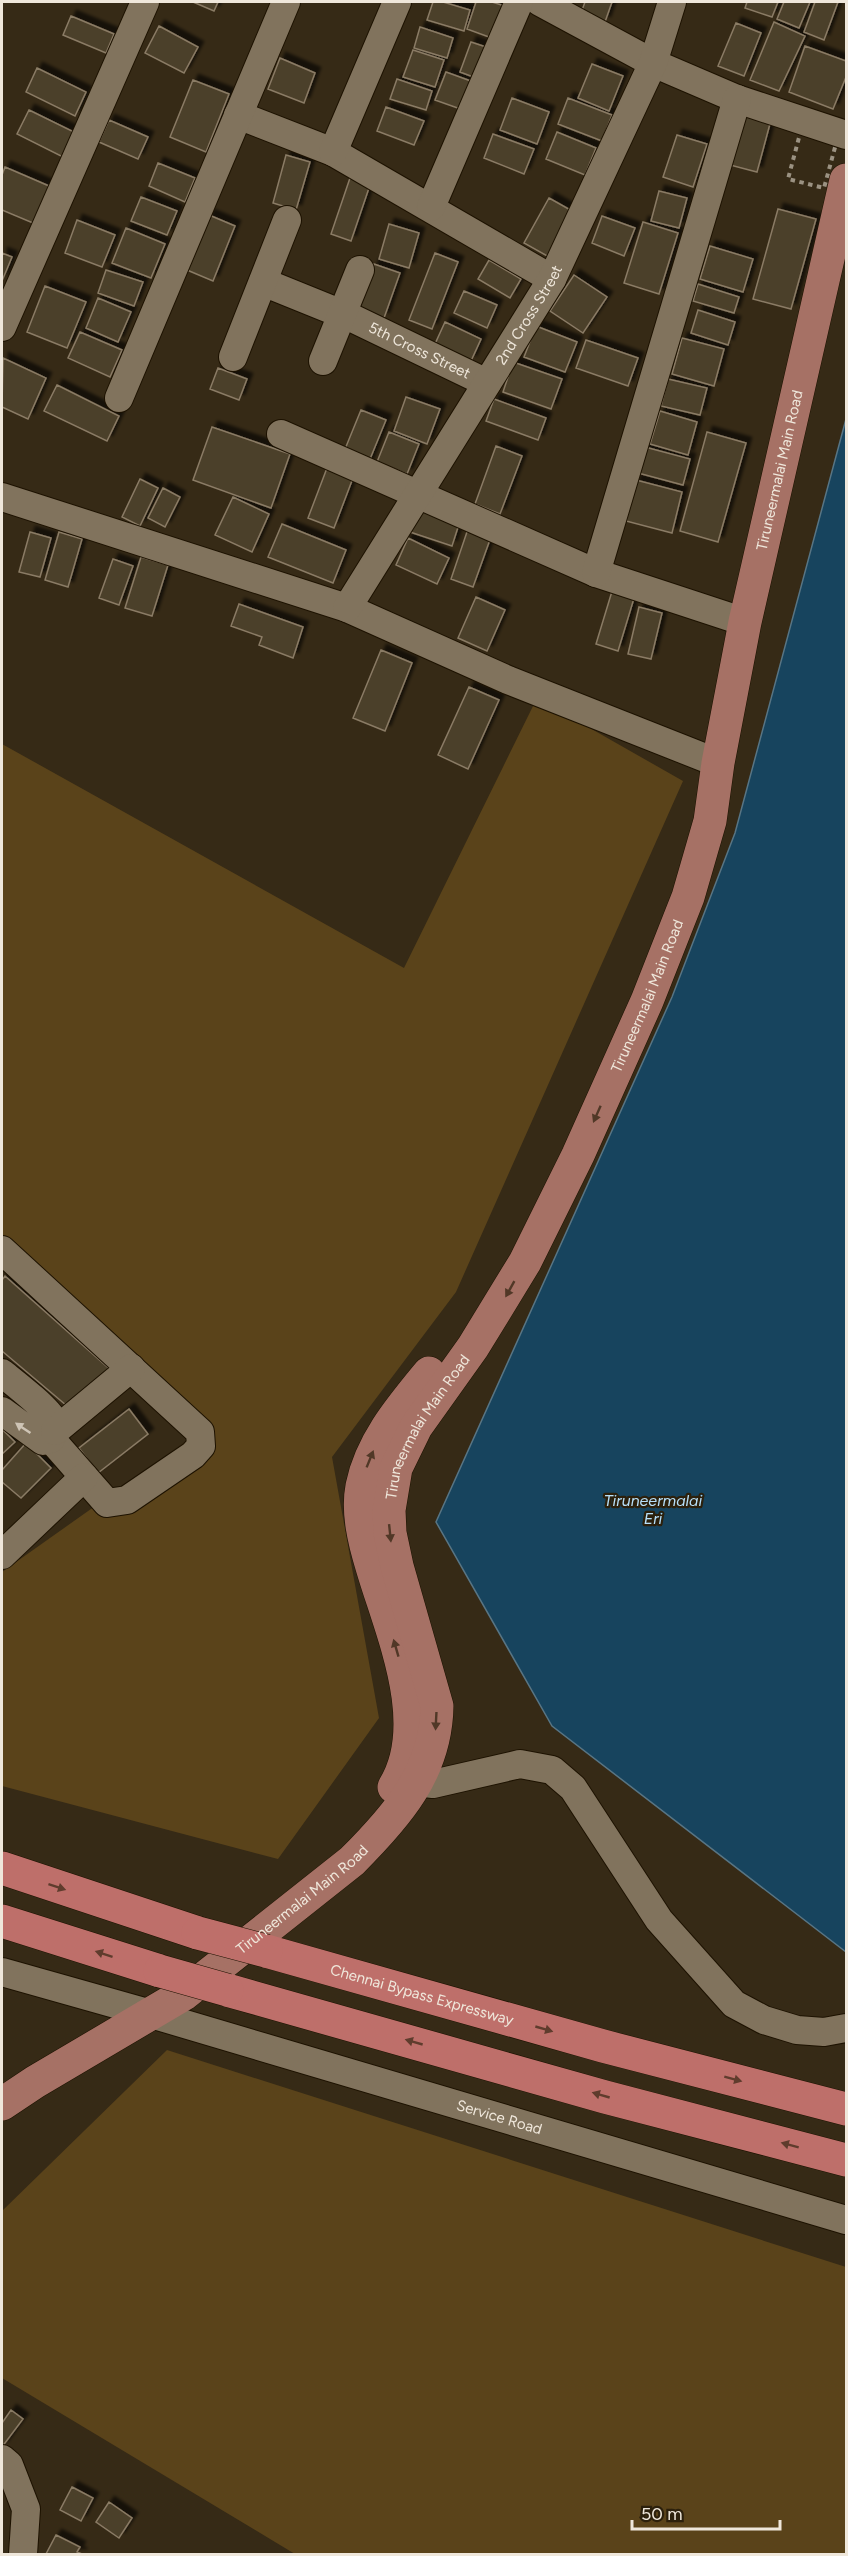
<svg xmlns="http://www.w3.org/2000/svg" width="848" height="2556" font-family="Figtree,sans-serif">
	<style>
		.green { fill: #5a431a }
		.water { fill: #17445e; stroke: #587584; stroke-width: 1.5 }
		.building { fill: #4c3f2a; stroke: #8a7b65; stroke-width: 1.5; filter: url(#shadow) }
		.lines { fill: none; stroke-linecap: round; stroke-linejoin: round }
		.minor-casing { stroke: #1d1201; stroke-width: 30 }
		.major-casing { stroke: #1d1201; stroke-width: 34 }
		.highway-casing { stroke: #1d1201; stroke-width: 34 }
		.path { stroke: #9b9282; stroke-width: 4; stroke-dasharray: 4.5 4.5; stroke-linecap: butt }
		.minor { stroke: #81735d; stroke-width: 28 }
		.major { stroke: #a67165; stroke-width: 33 }
		.highway { stroke: #be6f6a; stroke-width: 33 }
		.highway-bridge-casing { stroke: #1d1201; stroke-width: 34; stroke-linecap: butt }
		.highway-bridge { stroke: #be6f6a; stroke-width: 33 }
		.oneway { fill: #513827 }
		.oneway2 { fill: #cec4b5 }
		.oneway3 { fill: #5f3c2d }
		.labels { text-anchor: middle; stroke-width: 4.5; stroke-linejoin: round; paint-order: stroke }
		.street-label { font-size: 15px; fill: #efe7db; stroke: #2c200c }
		.water-label { font-size: 16px; font-style: italic; fill: #b7e0fa; stroke: #2c200c }
	</style>
	<defs>
		<filter id="shadow"><feDropShadow dx="5.5" dy="-5.5" stdDeviation="1.5" flood-color="#0009"/></filter>
	</defs>
	<rect width="100%" height="100%" fill="#362a16"/>
	<path class="green" d="M537,698L683,781L456,1292L332,1457L379,1718L278,1859L2,1786V1572L194,1436L2,1241V744L404,968Z
		M167,2050L846,2267V2554H295L2,2378V2211Z"/>
	<path class="water" d="M846,419V1952L552,1726L436,1522L672,997L735,833Z"/>
	<path class="building" d="M193,2H218L214,11Z
		M433,2H443L470,10L464,31L427,20Z
		M476,2H492L511,8L500,41L467,29Z
		M585,2H612L605,22L581,13Z
		M747,2H778L772,17L745,8Z
		M784,2H810L799,28L777,19Z
		M815,2H838L824,40L804,32Z
		M71,16L114,34L106,53L63,35Z
		M774,22L805,36L779,91L750,80Z
		M736,23L761,33L744,76L718,66Z
		M159,26L198,47L184,73L145,53Z
		M420,27L453,38L447,58L414,48Z
		M471,42L495,50L484,81L460,72Z
		M805,46L846,61V77L833,109L789,92Z
		M413,50L444,60L435,87L403,77Z
		M280,58L315,73L304,103L268,89Z
		M592,64L623,76L609,111L578,98Z
		M37,68L86,92L75,116L26,92Z
		M446,72L479,84L469,112L435,100Z
		M397,79L432,91L426,110L390,99Z
		M193,80L229,94L206,152L170,137Z
		M512,98L549,112L537,144L500,130Z
		M568,98L612,115L602,141L558,124Z
		M386,107L424,121L414,145L377,131Z
		M29,110L76,133L63,157L17,134Z
		M744,113L771,120L757,172L730,165Z
		M109,120L148,137L138,159L99,142Z
		M557,132L596,148L585,175L546,159Z
		M493,134L534,149L524,174L484,158Z
		M677,135L707,144L693,187L663,177Z
		M286,155L310,162L296,210L273,203Z
		M158,163L195,178L185,202L149,186Z
		M5,167L49,186L33,223L2,210V175Z
		M350,178L370,185L351,241L331,234Z
		M659,191L687,198L679,228L651,221Z
		M141,197L177,211L167,235L131,221Z
		M549,198L574,212L549,257L524,243Z
		M778,209L816,219L791,309L753,299Z
		M209,215L235,226L213,281L187,270Z
		M602,216L635,228L624,256L592,243Z
		M77,220L115,235L102,267L65,253Z
		M643,222L678,233L659,294L624,283Z
		M389,224L419,233L409,268L379,259Z
		M126,228L165,244L151,278L112,263Z
		M710,246L753,259L743,292L700,279Z
		M2,253L12,257L2,281Z
		M435,253L458,262L432,329L409,320Z
		M489,260L521,279L510,298L478,279Z
		M374,264L400,273L384,318L358,309Z
		M106,270L143,282L134,306L98,293Z
		M574,275L607,297L583,333L550,311Z
		M698,284L739,297L734,313L693,301Z
		M45,286L86,302L67,348L27,332Z
		M464,291L497,305L487,328L454,313Z
		M98,298L131,312L118,342L86,328Z
		M698,310L735,322L728,345L691,333Z
		M445,322L481,339L471,361L435,344Z
		M536,326L577,342L565,372L524,357Z
		M80,332L122,350L110,377L68,358Z
		M682,338L724,349L714,386L672,374Z
		M586,340L638,358L628,386L576,368Z
		M3,358L46,378L28,419L2,407Z
		M513,362L562,379L551,409L503,392Z
		M218,368L247,379L239,400L210,389Z
		M668,379L707,388L700,415L661,406Z
		M57,385L119,416L107,441L44,411Z
		M406,397L440,409L427,444L394,431Z
		M494,399L546,418L538,440L486,421Z
		M361,410L386,420L368,464L343,454Z
		M660,411L697,422L688,455L650,444Z
		M212,427L290,454L271,508L193,480Z
		M389,432L419,444L407,474L377,462Z
		M707,432L746,443L718,542L680,531Z
		M496,446L522,456L500,514L475,504Z
		M645,447L690,459L683,485L638,473Z
		M327,468L353,478L334,528L308,518Z
		M140,479L158,488L140,526L122,517Z
		M636,480L682,492L672,533L626,521Z
		M163,488L180,497L165,527L148,518Z
		M233,497L269,514L252,552L215,535Z
		M419,507L460,521L452,546L410,532Z
		M282,524L346,550L333,583L268,557Z
		M469,526L492,534L473,587L451,579Z
		M30,532L51,538L40,577L19,572Z
		M59,532L82,539L68,587L45,580Z
		M408,538L449,558L437,584L396,565Z
		M141,557L168,565L152,616L125,608Z
		M113,559L133,566L119,605L99,598Z
		M613,588L635,595L618,651L596,644Z
		M476,597L505,610L487,651L458,638Z
		M239,604L303,627L293,658L259,645L262,637L231,626Z
		M639,607L662,613L651,659L628,654Z
		M381,650L412,663L385,731L353,718Z
		M469,687L499,700L468,769L438,755Z
		M5,1276L113,1372L73,1411L2,1351V1280Z
		M129,1409L148,1434L98,1473L79,1448Z
		M2,1429L15,1442L2,1454Z
		M26,1443L51,1468L21,1498L2,1482V1470Z
		M11,2410L23,2419L2,2447V2423Z
		M72,2487L93,2498L81,2521L60,2510Z
		M109,2502L132,2518L119,2538L96,2522Z
		M56,2535L80,2547L77,2552L82,2554H46Z"/>
	<g class="lines">
		<defs>
			<g id="minor">
				<path d="M540,2L653,63L737,99L846,135"/>
				<path d="M238,115L333,152L552,279"/>
				<path d="M333,152L397,2"/>
				<path d="M431,207L519,2"/>
				<path id="s1" d="M263,282L352,318L487,383"/>
				<path d="M2,327L145,2"/>
				<path d="M233,357L287,220"/>
				<path d="M323,361L360,270"/>
				<path d="M119,398L286,2"/>
				<path d="M281,434L596,573L745,622"/>
				<path d="M2,497L347,608L508,680L718,763"/>
				<path d="M596,573L737,99"/>
				<path id="s2" d="M347,608L552,279L653,63L672,2"/>
				<path d="M2,1250L200,1432L201,1446L193,1455L127,1500L107,1503L51,1439"/>
				<path d="M2,1373C13,1382 47,1408 53,1420C56,1427 54,1433 51,1439L43,1441L2,1411"/>
				<path d="M55,1431L131,1368"/>
				<path d="M2,1555L84,1477"/>
				<path d="M400,1775L417,1782L433,1784L520,1764L552,1770L573,1788L659,1920L734,2004L764,2020L797,2030L824,2032L846,2028"/>
				<path id="s3" d="M2,1972L151,2014L846,2220"/>
				<path d="M2,2459L9,2465L26,2509L23,2554"/>
			</g>
			<g id="major">
				<path d="M394,1787C433,1723 391,1632 372,1567C364,1541 357,1512 362,1486C371,1442 401,1407 429,1373"/>
				<path id="s4" d="M2,2104L35,2082L184,1994L352,1861C397,1816 436,1772 437,1706L397,1566L390,1533L389,1510L396,1468L416,1427L473,1347L525,1262L578,1155L647,1001L688,897L710,821L718,763L745,622L846,180"/>
			</g>
			<g id="highway">
				<path d="M2,1868L198,1933"/>
				<path d="M2,1921L160,1971"/>
				<path id="s5" d="M266,1951L603,2046L846,2109"/>
				<path d="M227,1990L605,2097L846,2160"/>
			</g>
		</defs>
		<use href="#minor" class="minor-casing"/>
		<use href="#major" class="major-casing"/>
		<use href="#highway" class="highway-casing"/>
		<path class="path" d="M801,130L837,140L824,188L788,179Z"/>
		<use href="#minor" class="minor"/>
		<use href="#major" class="major"/>
		<use href="#highway" class="highway"/>
		<defs>
			<path id="highway-bridge" d="M198,1933L266,1951
				M160,1971L227,1990"/>
		</defs>
		<use href="#highway-bridge" class="highway-bridge-casing"/>
		<use href="#highway-bridge" class="highway-bridge"/>
	</g>
	<defs><path id="oneway-solid" d="M-6-.8H1V-3.2L6.5 0L1 3.2V.8H-6Z" transform="scale(1.5)"/></defs>
	<g class="oneway">
		<use href="#oneway-solid" transform="translate(597 1114) rotate(114)"/>
		<use href="#oneway-solid" transform="translate(510 1289) rotate(119)"/>
		<use href="#oneway-solid" transform="translate(370 1459) rotate(-68)"/>
		<use href="#oneway-solid" transform="translate(390 1533) rotate(84)"/>
		<use href="#oneway-solid" transform="translate(396 1648) rotate(-106)"/>
		<use href="#oneway-solid" transform="translate(436 1721) rotate(93)"/>
	</g>
	<use class="oneway2" href="#oneway-solid" transform="translate(23 1428) rotate(-146)"/>
	<g class="oneway3">
		<use href="#oneway-solid" transform="translate(57 1887) rotate(18)"/>
		<use href="#oneway-solid" transform="translate(104 1954) rotate(-162)"/>
		<use href="#oneway-solid" transform="translate(544 2029) rotate(16)"/>
		<use href="#oneway-solid" transform="translate(414 2042) rotate(-164)"/>
		<use href="#oneway-solid" transform="translate(733 2079) rotate(15)"/>
		<use href="#oneway-solid" transform="translate(601 2095) rotate(-164)"/>
		<use href="#oneway-solid" transform="translate(790 2145) rotate(-165)"/>
	</g>
	<g class="labels">
		<g class="street-label">
			<text dy="5" stroke="none"><textPath href="#s2" startOffset="345">2nd Cross Street</textPath></text>
			<text dy="5" stroke="none"><textPath href="#s1" startOffset="171">5th Cross Street</textPath></text>
			<text dy="5" stroke="none"><textPath href="#s4" startOffset="1934">Tiruneermalai Main Road</textPath></text>
			<text dy="5" stroke="none"><textPath href="#s4" startOffset="1390">Tiruneermalai Main Road</textPath></text>
			<text dy="5" stroke="none"><textPath href="#s4" startOffset="904">Tiruneermalai Main Road</textPath></text>
			<text dy="5" stroke="none"><textPath href="#s4" startOffset="364">Tiruneermalai Main Road</textPath></text>
			<text dy="5" stroke="none"><textPath href="#s5" startOffset="162">Chennai Bypass Expressway</textPath></text>
			<text dy="5" stroke="none"><textPath href="#s3" startOffset="518">Service Road</textPath></text>
		</g>
		<g class="water-label">
			<text x="653" y="1506">Tiruneermalai<tspan x="653" dy="18">Eri</tspan></text>
		</g>
	</g>
	<rect width="848" height="2556" fill="none" stroke="#efe7db" stroke-width="6"/>
	<path d="M632 2520v9h148v-9" fill="none" stroke="#efe7db" stroke-width="3"/>
	<text x="641" y="2520" font-size="18" fill="#efe7db" stroke="#2c200c" stroke-width="4.5" paint-order="stroke">50 m</text>
</svg>
